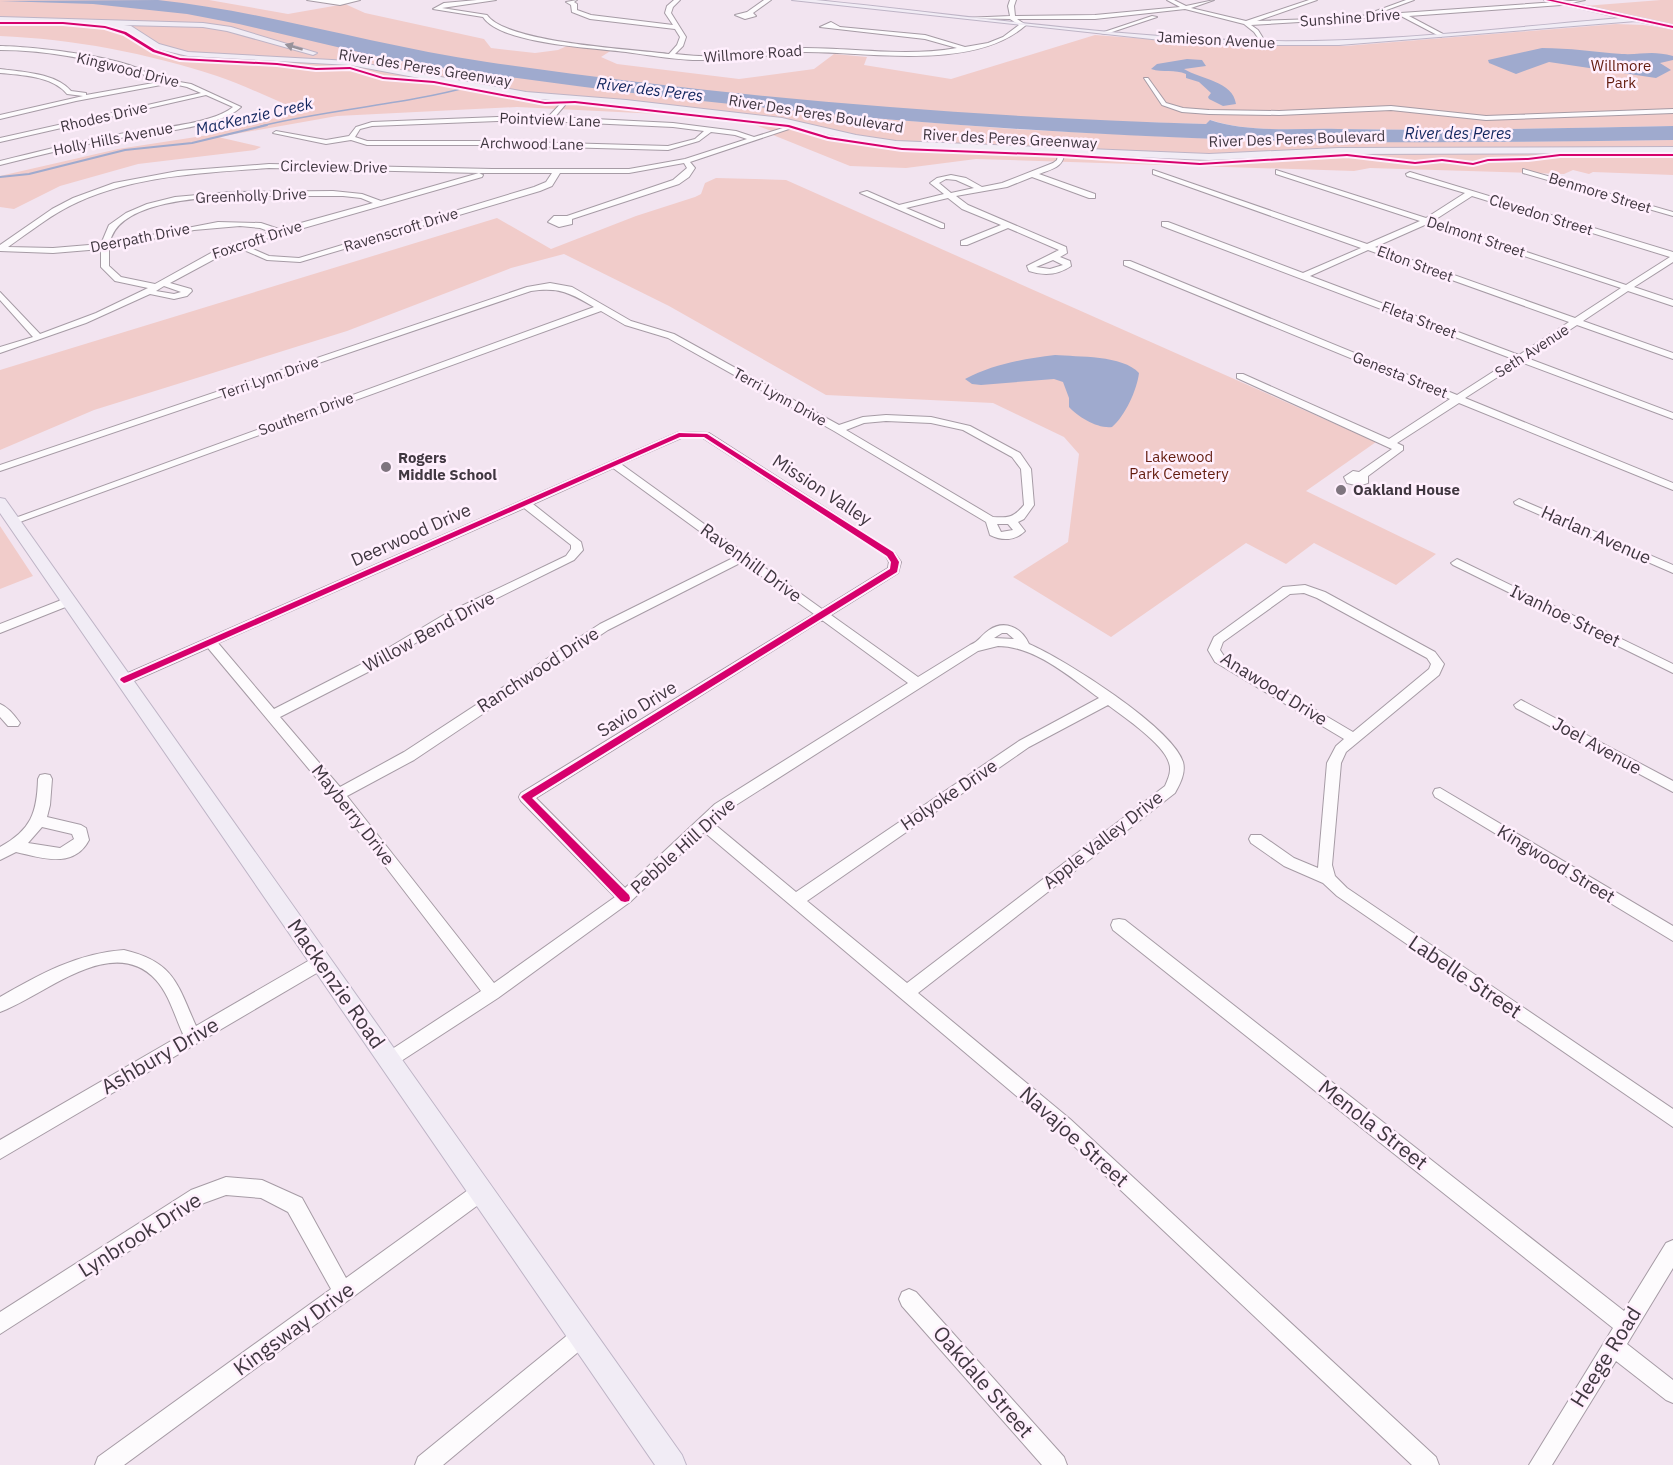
<svg xmlns="http://www.w3.org/2000/svg" width="1673" height="1465" font-family="'IBM Plex Sans',sans-serif">
	<style>
		.green { fill: #f1ccca }
		.water { fill: #9faace }
		.lines { fill: none; stroke-linecap: round; stroke-linejoin: round }
		.stream-far1 { stroke: #9faace; stroke-width: 1.5 }
		.stream { stroke: #9faace; stroke-width: 2 }
		.minor-casing { stroke: #a69ba5; stroke-width: 2 }
		.major-casing { stroke: #beb4c6; stroke-width: 2 }
		.minor { fill: #fdfbfd; fill-rule: evenodd }
		.major { fill: #f1ecf5; fill-rule: evenodd }
		.cycleway-casing { stroke: #ffeffd; stroke-width: 4 }
		.cycleway { fill: #d6006c; fill-rule: evenodd }
		.oneway { fill: #98929a }
		.poi-dot { fill: #7e747e; stroke: #ffeffd; stroke-width: 2 }
		.labels { text-anchor: middle; stroke-width: 5; stroke-linejoin: round; paint-order: stroke }
		.far-street-label { font-size: 15px; fill: #403740; stroke: #ffeffd }
		.far-park-label { font-size: 15px; fill: #631c0e; stroke: #ffeffd }
		.far-poi-label { font-size: 15px; font-weight: bold; fill: #403740; stroke: #ffeffd; text-anchor: start }
		.far-water-label { font-size: 16px; font-style: italic; fill: #12275f; stroke: #ffeffd }
		.street-label { font-size: 18px; fill: #403740; stroke: #ffeffd }
		.near-street-label { font-size: 21px; fill: #403740; stroke: #ffeffd }
	</style>
	<rect width="100%" height="100%" fill="#f2e4f0"/>
	<path class="green" d="M0,0H209L288,14L345,4L365,13L484,39L491,48L535,53L558,50L569,45L612,50L601,57L617,64L739,79L814,69L834,54L867,57L864,65L951,79L1095,35L1227,45L1345,46L1616,24L1643,25L1673,29V126C1561,128 1450,131 1338,129C1297,128 1249,133 1211,120L1206,124L1060,120L865,106L835,115L1013,129L1238,140L1474,142L1673,140V175L1593,172L1589,174L1573,170L1564,174L1370,168L1354,171L976,159L906,168L850,166L773,135L777,133L750,123L679,115L517,107L337,116L218,137L261,147L255,150L138,164L60,186L14,209L0,207V176L118,149L209,135L302,111C274,100 246,86 217,76C147,53 73,39 0,36Z
		M1673,0V25L1584,6L1661,0Z
		M716,178L786,180L1376,442L1306,491L1436,554L1396,585L1314,543L1286,564L1246,543L1111,637L1013,577L1068,542L1079,454L1064,437L993,403L826,395L669,306L564,254L511,268L347,331L94,410L0,450V370L497,218L551,249L636,216L695,197L701,194L705,183Z
		M0,526L33,576L0,589Z"/>
	<path class="water" d="M158,0C269,12 376,46 487,62C725,97 965,117 1206,124L1210,120C1249,133 1297,128 1338,129C1450,131 1561,128 1673,126V140C1529,142 1385,144 1242,140C999,132 757,111 517,78C501,76 487,86 475,83L487,76L384,58L239,24L187,14L93,4L0,1Z
		M1542,48C1569,48 1595,52 1622,54C1642,55 1651,50 1673,56V60L1660,63L1671,70L1656,78L1549,62L1516,74L1489,63L1488,60Z
		M1187,59L1202,60L1206,66L1184,69C1200,79 1233,81 1236,104L1223,106L1209,99L1208,97L1211,93L1199,82L1186,78V74C1175,69 1163,73 1151,69L1157,64Z
		M1055,355C1078,357 1123,355 1139,373C1137,390 1125,416 1112,427C1098,429 1078,417 1069,407V398L1063,382L1054,379L981,385L972,384L965,379C994,364 1023,359 1055,355Z"/>
	<g class="lines">
		<path class="stream-far1" d="M261,126C331,109 403,105 472,86"/>
		<path class="stream" d="M0,177L29,174L125,150L192,143L267,125"/>
		<defs>
			<path id="minor" d="M307,0H360L340,5Z
				M477,0H496L442,8L487,15C506,43 633,49 669,54L677,45L680,37L675,29L590,19L572,12L571,5L566,2L577,0L574,2L577,4V10L591,15L673,25L665,13L667,6L674,0H680L673,7L671,13L686,37L683,46L675,54C698,57 722,57 745,55C765,54 785,49 805,48C856,48 905,57 957,48L925,39L820,27L831,22L840,27L925,35L965,47L988,43L1003,37L1019,25L1010,19L964,18L1010,16L1008,6L1010,0H1016L1014,6L1015,16L1095,15L1180,7L1167,0H1174L1186,6L1214,0L1191,8L1246,21L1309,0H1317L1257,21L1315,19L1585,0L1561,5L1409,16L1443,34L1441,37L1401,16L1251,25L1258,30L1266,43L1263,45L1254,32L1244,24L1185,9L1095,19H1017L1026,25C975,71 869,52 806,52C787,52 766,56 747,58C730,60 711,60 693,60C670,59 648,55 626,52C594,48 500,44 483,17L433,9L444,3Z
				M764,0H771L753,13L756,16L745,19L735,15L747,12Z
				M1406,0H1414L1381,12L1376,11Z
				M1152,16L1157,17L1106,34L1101,33Z
				M0,46C27,46 136,57 151,77L191,84L241,107C218,129 141,134 108,140C72,147 36,156 0,165V161C37,152 75,142 113,135C145,129 209,126 233,107L206,95L0,142V138L201,93L187,87L164,82L161,85L76,101L0,119V115L83,96L67,94C53,76 21,75 0,73V69C22,72 56,73 71,91L86,93V95L159,82L147,79L143,74C96,60 49,50 0,50Z
				M1144,78H1148L1166,103L1183,108L1209,110L1279,111L1391,106L1486,116L1673,109V113L1486,120L1391,110L1279,115L1209,114L1182,112L1162,105Z
				M567,97L570,99L555,117L673,123L736,131L754,137L799,123L804,124L690,162L695,168L689,177L679,184L572,219V224L559,227L548,222L554,216H567L673,180L687,168L684,163L629,173H560L552,186L540,191L300,262L267,260L237,247L170,283L191,289L192,291L187,296L174,299L150,294L86,323L0,353V347L33,337L0,300V292L40,334L96,313L148,288L115,281L101,267V249L53,253L0,251V245L52,209L73,198L114,183L178,171L269,164L492,169H629L685,159L747,139L735,135L711,132L699,141L668,150L491,145H367L351,140L326,144L273,133L276,131L326,140L349,136L356,127L372,122L525,116L548,117ZM525,120L673,127L704,131L695,139L668,146L491,141H367L355,137L360,129L372,126ZM269,168L479,173L381,201L362,194L333,191L231,192L175,197L147,204L126,213L109,225L101,244L53,248L8,247C31,231 53,213 78,202C138,175 205,173 269,168ZM479,173H552L546,182L534,187L299,258L269,256L244,245L482,177L483,175ZM231,196H343L361,198L373,203L279,229L261,223L218,222L110,243C117,202 198,198 231,196ZM240,226L260,228L271,232L220,248L155,284L121,277L109,266V248L194,230ZM164,286L181,292L174,294L156,291Z
				M1059,150L1064,151C1065,167 1052,169 1039,174L1095,194V198H1089L1032,177L1007,187L956,196L968,205L1066,247L1067,253L1060,257L1070,261L1071,266C1058,275 1044,276 1029,271L1027,266L1059,250L1008,228L967,245H961V241L1001,225L962,209L948,198L906,208L944,224V228H941L860,193L867,191L899,205L944,194L930,183L937,178L951,175L966,178L982,187L1002,183L1053,163L1057,160ZM946,179L956,180L974,188L951,193L939,183ZM1053,260L1063,265L1050,269L1036,267Z
				M1523,169L1673,212V216L1523,173Z
				M1153,170L1367,244L1420,221L1276,174V170L1426,218L1465,193L1407,176L1406,174L1410,172L1673,252V262L1634,287L1673,300V306L1628,291L1583,321L1673,353V359L1577,325L1527,358L1673,413V419L1521,362L1465,398L1673,483V490L1459,403L1397,443L1403,446V450L1368,476V483L1359,486L1347,483L1344,477L1353,471L1359,472L1392,449L1237,378V374H1243L1389,439L1450,399L1124,265V261H1130L1457,395L1513,359L1162,226V222H1168L1303,273L1361,248L1153,174ZM1472,196L1670,257L1626,285L1433,221ZM1427,224L1621,288L1575,318L1375,247ZM1368,250L1569,322L1519,355L1310,276Z
				M550,283L572,287L631,321L674,334L839,425L863,417L886,415L931,417L970,426L1020,453L1031,469L1034,505L1024,519L1018,522L1025,531C1015,541 1002,541 990,535L986,522L834,431L668,338L625,325L601,311L17,523H9L7,521L594,307C570,293 560,287 531,291L0,471V465L527,287ZM886,421L931,423L963,430L1012,457L1021,469L1024,505C1014,517 1009,518 993,517L846,430L864,423ZM997,524H1008L1013,530L1001,532Z
				M679,432L709,433L894,552L901,562L898,573L831,615L918,677L970,645C980,641 980,636 989,630C1005,619 1022,628 1029,644C1064,659 1172,727 1183,762C1186,773 1180,784 1175,793L918,993L1070,1119L1436,1457L1439,1465H1412L1058,1131L704,832L630,902L498,998L395,1065L389,1068L383,1065L380,1060L383,1055L481,991L333,798L208,648L129,683H119L118,680L119,677ZM681,438H703L886,556L889,562L888,568L822,609L621,464ZM613,468L735,557L600,624L404,752L340,787L280,717L368,672L455,619L574,560L583,550L581,542L533,504ZM524,508L571,545V549L566,556L447,613L358,666L274,709L218,643ZM742,562L814,614L521,793L519,797L521,801L615,897L494,983L347,796L414,760L608,630ZM822,620L908,683L715,804L625,888L536,798ZM1002,633H1007L1014,639L994,638ZM998,646C1035,646 1071,678 1099,698L1019,741L796,892L713,823L725,812L978,651ZM1108,705C1124,717 1164,744 1169,763C1172,771 1168,779 1165,786L907,983L807,901L1029,747Z
				M1519,499L1673,565V573L1515,504L1514,502Z
				M1457,559L1673,664V673L1453,565L1451,563Z
				M1305,585L1325,592L1435,652L1444,664L1439,675L1346,752L1341,763L1332,865L1335,876L1347,888L1673,1109V1127L1337,896L1323,883L1284,866L1251,843L1249,839L1251,835H1261L1294,858L1318,868L1327,763L1336,746L1344,739L1215,662L1208,650L1214,637L1283,587ZM1304,593L1317,598L1427,658L1431,664L1429,669L1353,732L1224,656L1220,650L1223,642L1290,594Z
				M69,597L73,598L75,601L73,604L0,633V624Z
				M1521,700L1673,781V792L1516,708L1514,705Z
				M0,704C8,707 15,716 20,723L18,726H8L0,717Z
				M45,774L50,775L52,779L50,805L47,817L81,825L86,828L89,840C74,869 42,858 16,852L0,860V847C31,830 37,813 38,779L40,775ZM42,827L72,834L74,839L60,848L28,843Z
				M1440,788L1673,926V941L1435,797L1433,793L1435,789Z
				M1119,919L1125,920L1624,1311L1666,1243L1673,1240V1268L1627,1344L1673,1380V1403L1666,1400L1616,1361L1552,1465H1529L1613,1328L1113,930L1111,925L1113,920Z
				M124,950C174,962 177,983 196,1026L315,957L321,955L327,957L329,962L327,967L0,1159V1140L183,1034C175,1017 169,994 156,980C112,932 43,997 0,1012V997C40,974 78,953 124,950Z
				M226,1177L262,1180L302,1198L346,1278L475,1185L482,1182L489,1185L491,1191L489,1197L124,1465H95L98,1457L331,1289L288,1212L261,1198L226,1195L204,1203L0,1334V1312L191,1190Z
				M909,1289L916,1292L1064,1457L1067,1465H1042L902,1306L899,1299L902,1292Z
				M582,1326L589,1329L592,1336L589,1343L443,1465H415L418,1457L575,1329Z"/>
			<path id="major" d="M792,0H816C964,15 1116,38 1264,41C1383,43 1503,28 1621,18L1544,0H1558L1673,25V29L1636,21L1339,45H1263L1161,40Z
				M0,17L203,23L231,27L317,53L313,55L227,31L203,27L124,25L131,26L159,44L188,52L350,61L526,92L626,100L782,118L856,135L896,141L1209,154L1338,148L1673,147V153L1338,154L1209,160L896,147L856,141L782,124L626,106L526,98L350,65L188,56L153,48L126,30L98,24L0,21Z
				M0,498L5,499L682,1455L686,1465H655L0,513Z"/>
		</defs>
		<use href="#minor" class="minor-casing"/>
		<use href="#major" class="major-casing"/>
		<use href="#minor" class="minor"/>
		<use href="#major" class="major"/>
		<defs>
			<path id="cycleway" d="M1546,0H1553L1673,26V28Z
				M0,22H63L105,26L126,32L155,50L180,58L277,63L316,68L350,67L383,77L434,81L545,102L575,101L789,125L829,137L902,148L1061,154L1200,163L1347,154L1415,162L1442,159L1473,163L1488,159L1528,158L1560,154H1673V156H1560L1528,160L1488,161L1473,165L1442,161L1415,164L1347,156L1200,165L1061,156L902,150L828,139L788,127L575,103L545,104L434,83L383,79L350,69L316,70L277,65L180,60L153,52L124,34L105,28L63,24H0Z
				M679,433L707,434L893,552L899,562L897,572L532,798L629,895L630,898L629,901L625,902L621,901L523,799L521,797L523,795L890,569L891,562L887,556L704,437H680L127,682L124,683L120,680L121,678Z"/>
		</defs>
		<use href="#cycleway" class="cycleway-casing"/>
		<use href="#cycleway" class="cycleway"/>
	</g>
	<defs><path id="oneway-solid" d="M-6-.8H1V-3.2L6.5 0L1 3.2V.8H-6Z" transform="scale(1.5)"/></defs>
	<use class="oneway" href="#oneway-solid" transform="translate(294 47) rotate(-164)"/>
	<g class="poi-dot">
		<circle cx="386" cy="467" r="6"/>
		<circle cx="1341" cy="490" r="6"/>
	</g>
	<g class="labels">
		<g class="far-street-label">
			<text transform="translate(1350 18) rotate(-4)" y="5">Sunshine Drive</text>
			<text transform="translate(1216 40) rotate(3)" y="5">Jamieson Avenue</text>
			<text transform="translate(753 54) rotate(-4)" y="5">Willmore Road</text>
			<text transform="translate(425 68) rotate(9)" y="5">River des Peres Greenway</text>
			<text transform="translate(128 70) rotate(14)" y="5">Kingwood Drive</text>
			<text transform="translate(816 114) rotate(9)" y="5">River Des Peres Boulevard</text>
			<text transform="translate(104 117) rotate(-13)" y="5">Rhodes Drive</text>
			<text transform="translate(550 120) rotate(2)" y="5">Pointview Lane</text>
			<text transform="translate(113 139) rotate(-11)" y="5">Holly Hills Avenue</text>
			<text transform="translate(1010 139) rotate(3)" y="5">River des Peres Greenway</text>
			<text transform="translate(1297 139) rotate(-2)" y="5">River Des Peres Boulevard</text>
			<text transform="translate(532 144) rotate(1)" y="5">Archwood Lane</text>
			<text transform="translate(334 167) rotate(1)" y="5">Circleview Drive</text>
			<text transform="translate(1600 193) rotate(17)" y="5">Benmore Street</text>
			<text transform="translate(251 196) rotate(-2)" y="5">Greenholly Drive</text>
			<text transform="translate(1541 215) rotate(17)" y="5">Clevedon Street</text>
			<text transform="translate(401 230) rotate(-17)" y="5">Ravenscroft Drive</text>
			<text transform="translate(1476 237) rotate(18)" y="5">Delmont Street</text>
			<text transform="translate(140 238) rotate(-11)" y="5">Deerpath Drive</text>
			<text transform="translate(257 240) rotate(-18)" y="5">Foxcroft Drive</text>
			<text transform="translate(1415 264) rotate(20)" y="5">Elton Street</text>
			<text transform="translate(1419 320) rotate(21)" y="5">Fleta Street</text>
			<text transform="translate(1532 351) rotate(-33)" y="5">Seth Avenue</text>
			<text transform="translate(1400 375) rotate(22)" y="5">Genesta Street</text>
			<text transform="translate(269 378) rotate(-19)" y="5">Terri Lynn Drive</text>
			<text transform="translate(780 397) rotate(29)" y="5">Terri Lynn Drive</text>
			<text transform="translate(306 414) rotate(-20)" y="5">Southern Drive</text>
		</g>
		<g class="far-park-label">
			<text x="1621" y="71">Willmore<tspan x="1621" dy="17">Park</tspan></text>
			<text x="1179" y="462">Lakewood<tspan x="1179" dy="17">Park Cemetery</tspan></text>
		</g>
		<g class="far-poi-label">
			<text x="398" y="463">Rogers<tspan x="398" dy="17">Middle School</tspan></text>
			<text x="1353" y="495">Oakland House</text>
		</g>
		<g class="far-water-label">
			<text transform="translate(650 89) rotate(7)" y="6">River des Peres</text>
			<text transform="translate(254 116) rotate(-13)" y="6">MacKenzie Creek</text>
			<text x="1458" y="139">River des Peres</text>
		</g>
		<g class="street-label">
			<text transform="translate(822 490) rotate(33)" y="6">Mission Valley</text>
			<text transform="translate(411 535) rotate(-24)" y="6">Deerwood Drive</text>
			<text transform="translate(1596 535) rotate(24)" y="6">Harlan Avenue</text>
			<text transform="translate(751 563) rotate(36)" y="6">Ravenhill Drive</text>
			<text transform="translate(1565 616) rotate(26)" y="6">Ivanhoe Street</text>
			<text transform="translate(429 632) rotate(-29)" y="6">Willow Bend Drive</text>
			<text transform="translate(538 670) rotate(-33)" y="6">Ranchwood Drive</text>
			<text transform="translate(1274 689) rotate(32)" y="6">Anawood Drive</text>
			<text transform="translate(637 709) rotate(-32)" y="6">Savio Drive</text>
			<text transform="translate(1597 746) rotate(29)" y="6">Joel Avenue</text>
			<text transform="translate(949 795) rotate(-34)" y="6">Holyoke Drive</text>
			<text transform="translate(353 815) rotate(52)" y="6">Mayberry Drive</text>
			<text transform="translate(1103 840) rotate(-38)" y="6">Apple Valley Drive</text>
			<text transform="translate(683 846) rotate(-42)" y="6">Pebble Hill Drive</text>
			<text transform="translate(1556 864) rotate(31)" y="6">Kingwood Street</text>
		</g>
		<g class="near-street-label">
			<text transform="translate(1465 977) rotate(34)" y="7">Labelle Street</text>
			<text transform="translate(336 984) rotate(55)" y="7">Mackenzie Road</text>
			<text transform="translate(160 1056) rotate(-30)" y="7">Ashbury Drive</text>
			<text transform="translate(1373 1125) rotate(38)" y="7">Menola Street</text>
			<text transform="translate(1074 1137) rotate(42)" y="7">Navajoe Street</text>
			<text transform="translate(140 1235) rotate(-32)" y="7">Lynbrook Drive</text>
			<text transform="translate(294 1329) rotate(-36)" y="7">Kingsway Drive</text>
			<text transform="translate(1606 1357) rotate(-58)" y="7">Heege Road</text>
			<text transform="translate(983 1382) rotate(49)" y="7">Oakdale Street</text>
		</g>
	</g>
</svg>
